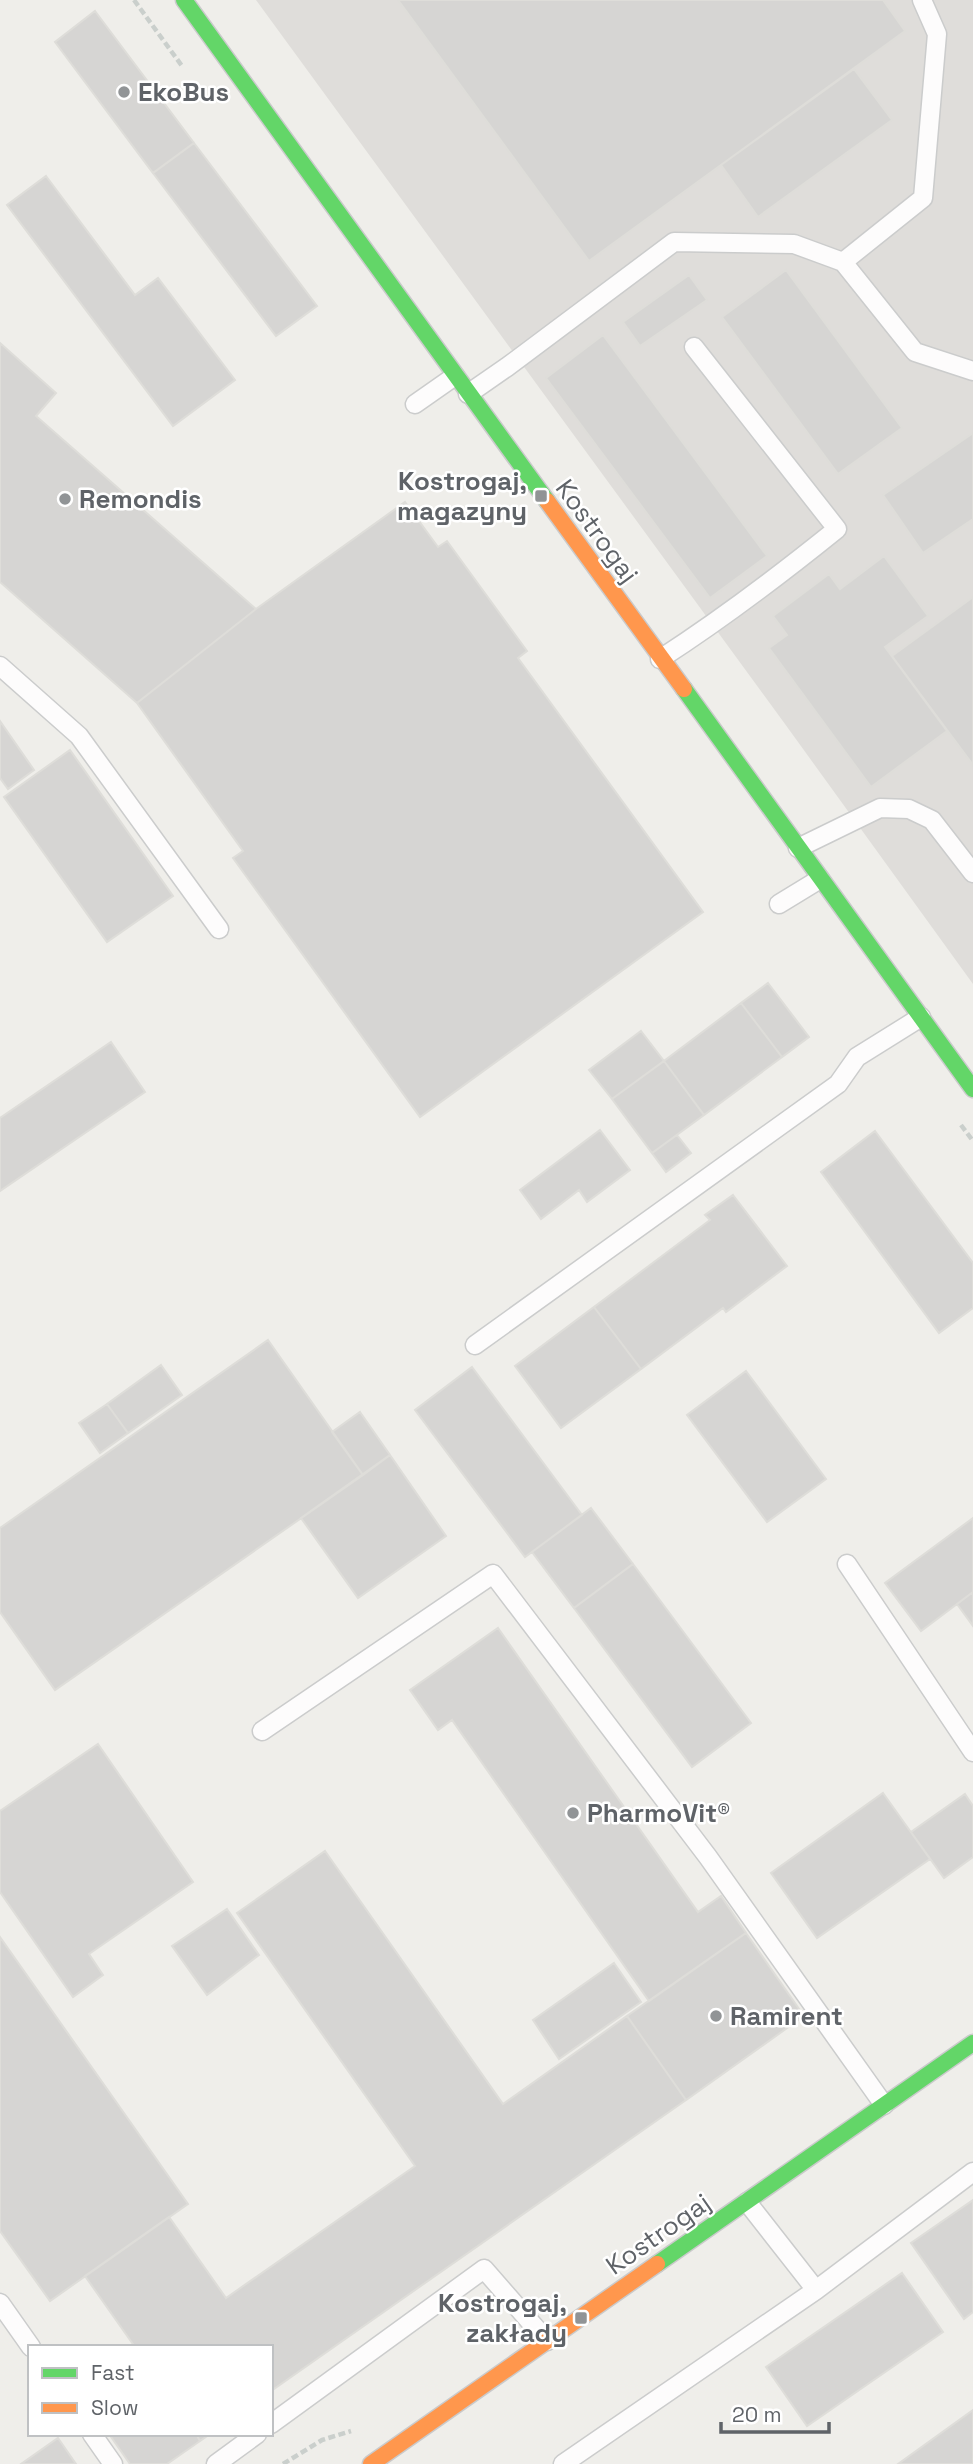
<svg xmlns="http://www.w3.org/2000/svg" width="973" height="2464" font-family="'Space Grotesk',sans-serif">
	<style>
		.industrial { fill: #dfddda }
		.building { fill: #d6d5d3; stroke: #deddd9; stroke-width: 2 }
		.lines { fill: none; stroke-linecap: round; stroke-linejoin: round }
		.lane-casing { stroke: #cbcccc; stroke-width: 21 }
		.fast-casing { stroke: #cacacb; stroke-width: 19 }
		.slow-casing { stroke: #cacacb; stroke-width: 19 }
		.path { stroke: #cacfcc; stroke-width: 4.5; stroke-dasharray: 7 3.5; stroke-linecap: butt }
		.lane { stroke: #fdfcfc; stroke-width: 18 }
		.fast { stroke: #63d668; stroke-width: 16 }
		.slow { stroke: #ff974d; stroke-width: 16 }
		.poi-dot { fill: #919496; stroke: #fff; stroke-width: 2.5 }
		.labels { text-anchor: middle; stroke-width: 5; stroke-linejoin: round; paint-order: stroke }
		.poi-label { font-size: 26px; font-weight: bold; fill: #5f6368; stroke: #fff; text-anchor: start }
		.street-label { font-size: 26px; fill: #5f6368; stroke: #fff }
	</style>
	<rect width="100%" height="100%" fill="#efeeea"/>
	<path class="industrial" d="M256,0H973V984L785,724Z"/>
	<path class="building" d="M398,0H883L905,31L589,261Z
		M95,11L194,143L153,173L55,42Z
		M854,69L892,120L758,217L721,165Z
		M194,143L317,306L276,336L153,173Z
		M46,176L135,295L158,278L235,380L173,426L7,205Z
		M786,270L902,428L838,474L722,317Z
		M689,275L707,300L640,346L623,322Z
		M603,335L767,556L710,598L546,378Z
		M0,343L56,393L36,416L256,609L137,703L0,582Z
		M973,433V519L923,553L883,495Z
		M405,502L438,547L447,541L527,651L518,658L703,912L420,1117L233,858L243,851L137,703L256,609Z
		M884,556L928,616L885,647L947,731L871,787L769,648L787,635L773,616L829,574L840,589Z
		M973,597V765L892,656Z
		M0,721L34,770L8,789L0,778Z
		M70,750L173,896L107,942L4,797Z
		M768,983L809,1037L782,1057L741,1003Z
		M741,1003L782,1057L704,1115L664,1061Z
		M641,1031L664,1061L612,1099L589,1070Z
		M111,1042L145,1092L0,1191V1118Z
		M664,1061L704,1115L652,1153L612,1099Z
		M600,1130L630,1170L587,1202L579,1190L541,1219L520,1190Z
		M875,1131L973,1263V1308L939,1333L821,1172Z
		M677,1135L691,1153L666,1172L652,1153Z
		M733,1195L787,1266L726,1312L723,1308L641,1369L594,1307L710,1220L705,1215Z
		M594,1307L641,1369L561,1428L515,1366Z
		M268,1340L363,1475L55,1690L0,1612V1528Z
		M161,1365L182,1395L128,1433L107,1404Z
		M472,1367L582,1515L525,1557L415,1410Z
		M746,1371L826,1479L767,1522L687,1415Z
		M107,1404L128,1433L100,1453L79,1423Z
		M360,1412L390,1455L363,1475L332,1432Z
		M390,1455L446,1536L358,1598L301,1518Z
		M591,1508L633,1564L574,1608L532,1552Z
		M973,1518V1592L921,1631L885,1583Z
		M633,1564L751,1723L692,1767L574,1608Z
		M973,1592V1626L957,1604Z
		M498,1628L698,1912L721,1896L746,1933L649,2001L452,1720L438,1730L410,1690Z
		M98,1744L193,1882L89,1954L103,1975L73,1997L0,1892V1811Z
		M883,1793L930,1859L817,1938L771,1873Z
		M965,1794L973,1806V1857L944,1878L911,1832Z
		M325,1851L503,2104L627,2016L686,2100L271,2391V2347H135L85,2276L169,2217L226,2298L415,2166L237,1913Z
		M227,1909L259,1955L207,1995L172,1946Z
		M746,1933L804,2016L686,2100L627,2016Z
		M0,1937L188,2204L50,2301L0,2231Z
		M614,1963L641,2002L559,2059L533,2020Z
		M973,2200V2312L964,2319L911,2243Z
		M902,2273L943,2332L807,2426L766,2367Z
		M973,2410V2464H898Z
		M109,2434H196L200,2441L167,2464H130Z
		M196,2434H210L200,2441Z
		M58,2438L76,2464H21Z"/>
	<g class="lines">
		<defs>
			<path id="lane" d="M922,0L937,34L923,198L843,262L915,352L973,371
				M468,394L507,367L674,242L794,244L843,262
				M415,404L455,376
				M660,659C722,619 780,575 837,529L694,347
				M0,666L79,736L219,929
				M798,848L880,808L909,809L932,820L973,873
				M779,904L820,879
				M475,1345L838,1084L857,1057L921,1017
				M847,1564L973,1752
				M262,1731L493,1574L708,1857L884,2105
				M747,2202L816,2290
				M0,2303L31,2347
				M271,2424L484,2269L547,2341
				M92,2434L113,2464
				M216,2464L257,2434
				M563,2464L816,2290L973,2172"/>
			<path id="fast" d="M184,0L547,501
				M684,689L973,1089
				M657,2264L973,2043"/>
			<path id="slow" d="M547,501L684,689
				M371,2464L657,2264"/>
		</defs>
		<use href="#lane" class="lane-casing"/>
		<use href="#fast" class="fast-casing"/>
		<use href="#slow" class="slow-casing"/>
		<path class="path" d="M134,0L182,66
			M961,1125L973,1141
			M283,2464L322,2440L351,2431"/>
		<use href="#lane" class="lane"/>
		<use href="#fast" class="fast"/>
		<use href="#slow" class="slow"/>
	</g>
	<g class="poi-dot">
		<circle cx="124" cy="92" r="7"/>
		<rect x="534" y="489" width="14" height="14" rx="3.5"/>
		<circle cx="65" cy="499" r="7"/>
		<circle cx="573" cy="1813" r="7"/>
		<circle cx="716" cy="2016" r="7"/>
		<rect x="574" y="2311" width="14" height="14" rx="3.5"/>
	</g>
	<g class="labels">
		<g class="poi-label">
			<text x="138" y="101">EkoBus</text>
			<text x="527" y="490" text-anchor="end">Kostrogaj,<tspan x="527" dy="30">magazyny</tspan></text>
			<text x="79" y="508">Remondis</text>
			<text x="587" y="1822">PharmoVit®</text>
			<text x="730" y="2025">Ramirent</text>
			<text x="567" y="2312" text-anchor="end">Kostrogaj,<tspan x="567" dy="30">zakłady</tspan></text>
		</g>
		<g class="street-label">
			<text transform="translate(597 531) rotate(54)" y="9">Kostrogaj</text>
			<text transform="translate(658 2234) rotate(-35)" y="9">Kostrogaj</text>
		</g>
	</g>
	<rect x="28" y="2345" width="245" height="91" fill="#ffffff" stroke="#bfc1c3" stroke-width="2"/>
	<rect x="42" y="2368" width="35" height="10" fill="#63d668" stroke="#bfc1c3" stroke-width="2"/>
	<text x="91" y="2380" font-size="21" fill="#5f6368">Fast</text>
	<rect x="42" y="2403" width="35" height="10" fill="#ff974d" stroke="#bfc1c3" stroke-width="2"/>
	<text x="91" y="2415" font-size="21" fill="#5f6368">Slow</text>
	<path d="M721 2422v10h108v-10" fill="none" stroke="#5f6368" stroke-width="3.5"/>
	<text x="732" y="2422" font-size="21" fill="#5f6368" stroke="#ffffff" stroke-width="5" paint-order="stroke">20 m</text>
</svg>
